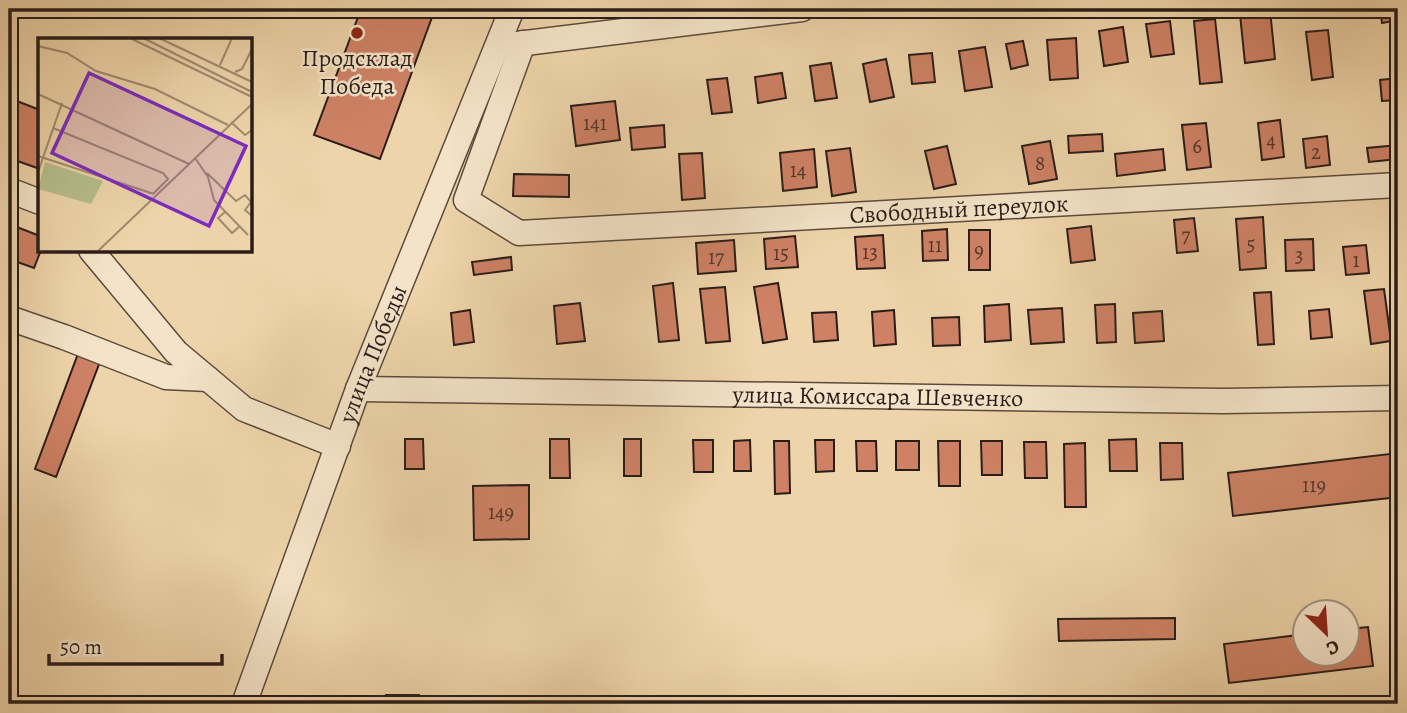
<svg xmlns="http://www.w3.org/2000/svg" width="1407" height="713" font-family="Alegreya,serif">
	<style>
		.building { fill: #ce8165; stroke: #2a1d19; stroke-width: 2 }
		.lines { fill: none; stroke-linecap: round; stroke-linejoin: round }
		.minor-casing { stroke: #5b4b3d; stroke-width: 27 }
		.minor { stroke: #f4e3c8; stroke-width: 24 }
		.poi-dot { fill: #8f2418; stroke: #f4e3c8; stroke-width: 2.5 }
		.labels { text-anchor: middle; stroke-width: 5; stroke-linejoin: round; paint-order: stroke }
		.number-label { font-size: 21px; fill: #53362c }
		.poi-label { font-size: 24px; fill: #2a1d19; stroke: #f4e3c8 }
		.street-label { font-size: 24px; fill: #2a1d19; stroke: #f4e3c8 }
		.inset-road { fill: none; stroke: #a08b70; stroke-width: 2 }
		.view { fill: #7b2cbf; fill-opacity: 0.15; stroke: #7b2cbf; stroke-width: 3.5 }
		.inset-edge { fill: none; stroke: #2a1d19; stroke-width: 3.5 }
	</style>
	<rect width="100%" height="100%" fill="#eed4aa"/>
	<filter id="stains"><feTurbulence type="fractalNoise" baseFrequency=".00286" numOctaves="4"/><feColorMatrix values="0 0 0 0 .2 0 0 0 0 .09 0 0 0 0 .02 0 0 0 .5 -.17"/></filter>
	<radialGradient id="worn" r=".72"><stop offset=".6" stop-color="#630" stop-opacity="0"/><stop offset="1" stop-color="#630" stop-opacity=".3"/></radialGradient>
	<path class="building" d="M361,9H435L380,159L314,135Z
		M1380,9H1398V20L1382,23Z
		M1270,10L1275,59L1245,63L1240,14Z
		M1215,19L1222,82L1200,84L1194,21Z
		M1170,21L1174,54L1151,57L1146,24Z
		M1123,27L1128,62L1104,66L1099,31Z
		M1328,30L1333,77L1312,80L1306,32Z
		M1076,38L1078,78L1050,80L1047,40Z
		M1023,41L1028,65L1011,69L1006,44Z
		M985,47L992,87L965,91L959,51Z
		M932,53L935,82L912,84L909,55Z
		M886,59L894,97L870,102L863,64Z
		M831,63L837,98L815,101L810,66Z
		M782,73L786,98L758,103L755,77Z
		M727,78L732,112L712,114L707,80Z
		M1398,78V100L1382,101L1380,80Z
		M9,98L40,110V169L9,158Z
		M615,101L620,140L576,146L571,106Z
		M1280,120L1284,157L1262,160L1258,123Z
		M1206,123L1211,167L1187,170L1182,125Z
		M664,125L665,147L632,150L630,128Z
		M1102,134L1103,151L1069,153L1068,136Z
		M1327,136L1330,165L1306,168L1303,139Z
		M1050,141L1057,179L1029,184L1022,146Z
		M1398,145V159L1369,162L1367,148Z
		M947,146L956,184L934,189L925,151Z
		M850,148L856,192L832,196L826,151Z
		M814,149L817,187L783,191L780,153Z
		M1163,149L1165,170L1117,176L1115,154Z
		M702,153L705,198L682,200L679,154Z
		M514,174L569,175V197L513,196Z
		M1263,217L1266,268L1240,270L1236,219Z
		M1194,218L1198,251L1177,253L1174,220Z
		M9,224L40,236L41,250L34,268L9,259Z
		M1091,226L1095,260L1071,263L1067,229Z
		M947,229L948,260L923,261L922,231Z
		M969,230H990V270H969Z
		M883,235L885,268L857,269L855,237Z
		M795,236L798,267L766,269L764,239Z
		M1313,239L1314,270L1286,271L1285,240Z
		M734,240L736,271L698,274L696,243Z
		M1366,245L1369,273L1346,275L1343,247Z
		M511,257L512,270L474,275L472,262Z
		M673,283L679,340L659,342L653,286Z
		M778,283L787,339L763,343L754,287Z
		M725,287L730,341L706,343L700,289Z
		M1384,289L1391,341L1371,344L1364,291Z
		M1271,292L1274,344L1258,345L1254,293Z
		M580,303L585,341L557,344L554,306Z
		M1009,304L1011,340L985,342L984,306Z
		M1115,304L1116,342L1097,343L1095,305Z
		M1062,308L1064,342L1031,344L1028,310Z
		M1329,309L1332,337L1311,339L1309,311Z
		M470,310L474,342L454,345L451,313Z
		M894,310L896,344L874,346L872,312Z
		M1162,311L1164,341L1135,343L1133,313Z
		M836,312L838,340L814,342L812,313Z
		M959,317L960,345L933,346L932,318Z
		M79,351L101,359L56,477L35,469Z
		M405,439H423L424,469H405Z
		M550,439H569L570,478H550Z
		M624,439H641V476H624Z
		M1136,439L1137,471H1110L1109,440Z
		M693,440H713V472H694Z
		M750,440L751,471H734V441Z
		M815,440H834V471L816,472Z
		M774,441H789L790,493L775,494Z
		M856,441H876L877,471H857Z
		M896,441H919V470H896Z
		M938,441H960V486H939Z
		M981,441H1002V475H982Z
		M1024,442H1046L1047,478H1025Z
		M1085,443L1086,507H1065L1064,444Z
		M1160,443H1182L1183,479L1161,480Z
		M1398,453V497L1233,516L1228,473Z
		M529,485V539L474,540L473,486Z
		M1175,618V639L1059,641L1058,619Z
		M1368,627L1373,666L1229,683L1224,644L1306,634V654H1348V629Z
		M386,695H419V704H386Z"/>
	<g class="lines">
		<defs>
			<g id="minor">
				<path id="s1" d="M523,43L466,200L519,233L1398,185"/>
				<path d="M509,45L802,9"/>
				<path d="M9,190L40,202"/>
				<path d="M91,250L176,352L244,409L338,446"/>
				<path d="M9,318L64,337L166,377L208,379"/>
				<path id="s2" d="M358,389L1223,401L1398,398"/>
				<path id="s3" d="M244,704L358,389L512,9"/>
			</g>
		</defs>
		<use href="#minor" class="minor-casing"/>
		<use href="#minor" class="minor"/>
	</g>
	<circle class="poi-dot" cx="357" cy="33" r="7"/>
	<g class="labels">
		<g class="number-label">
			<text x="595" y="130">141</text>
			<text x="1271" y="147">4</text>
			<text x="1197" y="153">6</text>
			<text x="1316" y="159">2</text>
			<text x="1040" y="170">8</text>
			<text x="798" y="177">14</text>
			<text x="1186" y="242">7</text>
			<text x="1251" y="251">5</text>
			<text x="935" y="252">11</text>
			<text x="979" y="257">9</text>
			<text x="870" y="259">13</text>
			<text x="781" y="260">15</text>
			<text x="1299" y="262">3</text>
			<text x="716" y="264">17</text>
			<text x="1356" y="267">1</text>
			<text x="1314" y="492">119</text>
			<text x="501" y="519">149</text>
		</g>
		<g class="poi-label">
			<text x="357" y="66">Продсклад<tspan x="357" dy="28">Победа</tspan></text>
		</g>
		<g class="street-label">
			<text dy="8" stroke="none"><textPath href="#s1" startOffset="670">Свободный переулок</textPath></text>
			<text dy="8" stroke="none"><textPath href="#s3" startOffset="373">улица Победы</textPath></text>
			<text dy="8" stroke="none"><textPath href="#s2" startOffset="520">улица Комиссара Шевченко</textPath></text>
		</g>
	</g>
	<g transform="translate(38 38)">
		<rect width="214" height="214" fill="#eed4aa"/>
		<path d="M7,124L65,143L53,166L0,151Z" fill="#b5bd8b"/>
		<path class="inset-road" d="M92,0L214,59M105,0L214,54M121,0L214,44M0,8L29,15L58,33L117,51L190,87M182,27L194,0M197,34L204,31L214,11M0,56L151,126M193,84L207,97L214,92M15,90L125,135L130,141L115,156M0,118L116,156M157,120L170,139L176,162L210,197M0,134L24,65M169,135L198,163L207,157L213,164L207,172L214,178M187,174L180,180L194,195L202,188M60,213L214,66"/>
		<path class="view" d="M51,35L208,108L171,188L14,115Z"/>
		<rect width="214" height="214" class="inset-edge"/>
	</g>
	<rect width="1407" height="713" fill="none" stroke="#eed4aa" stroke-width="35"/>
	<rect x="10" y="10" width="1386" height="692" fill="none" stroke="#2a1d19" stroke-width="3.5"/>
	<rect x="18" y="18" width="1372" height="678" fill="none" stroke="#2a1d19" stroke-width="2"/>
	<g transform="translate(1326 633) rotate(155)"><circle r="33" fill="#f4e3c8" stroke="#a39482" stroke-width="2"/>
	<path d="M0-5L12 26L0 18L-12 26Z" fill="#8f2418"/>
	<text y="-10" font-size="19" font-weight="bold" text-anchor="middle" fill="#2a1d19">С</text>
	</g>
	<path d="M49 654v10h173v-10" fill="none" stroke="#2a1d19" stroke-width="3.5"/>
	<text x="60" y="654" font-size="21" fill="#2a1d19" stroke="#f4e3c8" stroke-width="5" paint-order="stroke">50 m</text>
	<rect width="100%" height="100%" filter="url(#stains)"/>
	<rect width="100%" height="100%" fill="url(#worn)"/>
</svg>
